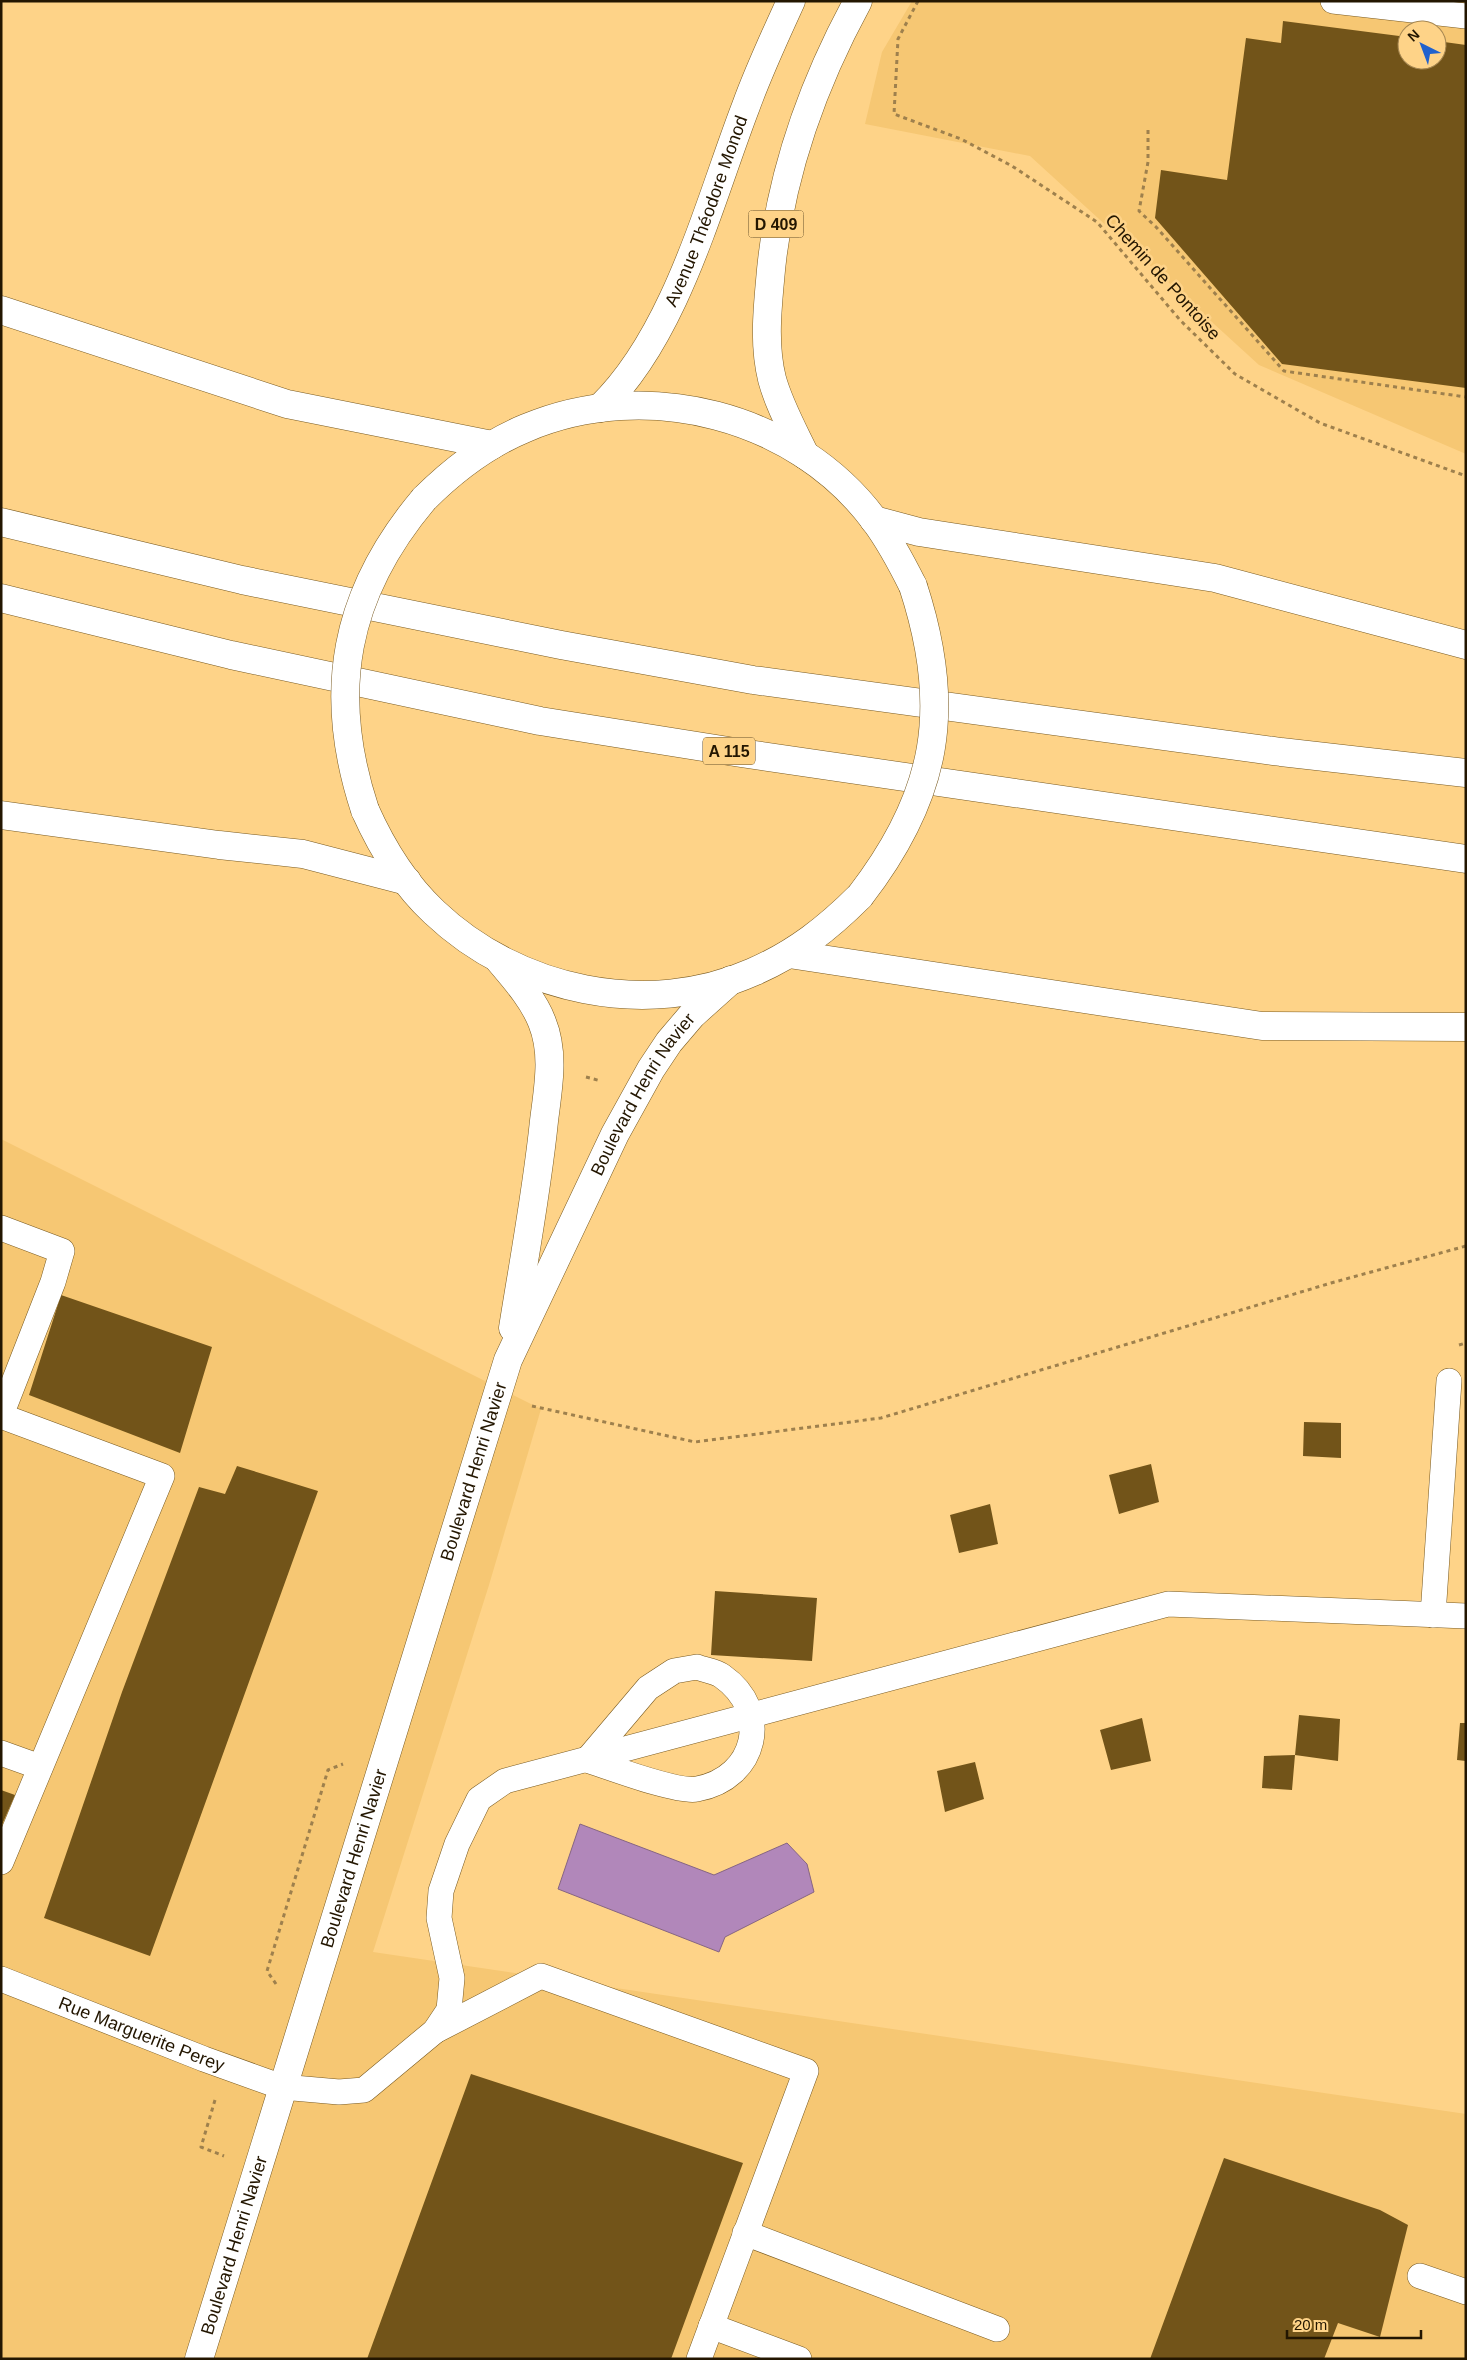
<svg xmlns="http://www.w3.org/2000/svg" width="1467" height="2360" font-family="Helvetica,sans-serif">
	<style>
		.built { fill: #f6c773; fill-rule: evenodd }
		.water { fill: #b187ba; stroke: #866582 }
		.building { fill: #725419 }
		.lines { fill: none; stroke-linecap: round; stroke-linejoin: round }
		.lane-casing { stroke: #795a20; stroke-width: 26 }
		.secondary-casing { stroke: #795a20; stroke-width: 29 }
		.primary-casing { stroke: #795a20; stroke-width: 29 }
		.highway-casing { stroke: #795a20; stroke-width: 29 }
		.path { stroke: #9e804d; stroke-width: 3; stroke-dasharray: 4 4; stroke-linecap: butt }
		.lane { stroke: #fff; stroke-width: 25 }
		.secondary { stroke: #fff; stroke-width: 28 }
		.primary { stroke: #fff; stroke-width: 28 }
		.highway { stroke: #fff; stroke-width: 28 }
		.primary-bridge-casing { stroke: #795a20; stroke-width: 29; stroke-linecap: butt }
		.primary-bridge { stroke: #fff; stroke-width: 28 }
		.labels { text-anchor: middle; stroke-width: 5; stroke-linejoin: round; paint-order: stroke }
		.shield { fill: #fed388; stroke: #654f2a; stroke-width: 1 }
		.shield-label { font-size: 16px; font-weight: bold; fill: #231601 }
		.street-label { font-size: 18px; fill: #231601; stroke: #fed388 }
	</style>
	<rect width="100%" height="100%" fill="#fed388"/>
	<path class="built" d="M912,1H1466V454L1259,365L1030,156L865,124L882,52ZM1407,30H1437V60H1407Z
		M1,1139L541,1409L489,1585L373,1952L1466,2114V2359H1Z"/>
	<path class="water" d="M580,1824L714,1875L787,1843L807,1864L814,1892L725,1937L719,1952L558,1889Z"/>
	<path class="building" d="M1283,21L1407,37V60H1437V41L1466,45V388L1282,364L1155,218L1161,170L1227,180L1246,38L1281,43Z
		M61,1295L212,1347L180,1453L29,1395Z
		M1304,1422L1341,1423V1458L1303,1456Z
		M1151,1464L1159,1502L1119,1514L1109,1475Z
		M237,1466L318,1491L150,1956L44,1918L122,1692L199,1487L225,1494Z
		M990,1504L998,1544L959,1553L950,1515Z
		M715,1591L817,1598L812,1661L711,1655Z
		M1299,1715L1340,1719L1338,1761L1295,1755L1292,1790L1262,1788L1264,1756L1295,1755Z
		M1142,1718L1151,1761L1111,1770L1100,1730Z
		M1460,1723H1466V1761L1457,1760Z
		M975,1762L984,1799L945,1812L937,1771Z
		M1,1790L15,1795L1,1827Z
		M471,2074L743,2163L671,2359H367Z
		M1224,2158L1380,2210L1408,2225L1380,2337L1338,2323L1324,2359H1150Z"/>
	<g class="lines">
		<defs>
			<g id="lane">
				<path d="M1333,1L1466,16"/>
				<path d="M1,1228L62,1251L53,1282L1,1415"/>
				<path d="M1,1416L162,1476L1,1862"/>
				<path d="M1433,1615L1449,1381"/>
				<path d="M697,1667C704,1670 715,1671 722,1676C772,1711 757,1778 697,1789C677,1793 609,1767 587,1760L648,1688L674,1671Z"/>
				<path d="M1,1753L40,1767"/>
				<path id="s1" d="M1,1979L204,2059L282,2087L339,2092L364,2090L435,2031L449,2010L452,1978L439,1918L441,1891L457,1844L479,1799L505,1781L1168,1604L1466,1616"/>
				<path d="M435,2031L541,1976L806,2071L699,2359"/>
				<path d="M745,2233L997,2329"/>
				<path d="M1420,2276L1466,2292"/>
				<path d="M711,2326L799,2359"/>
			</g>
			<g id="secondary">
				<path d="M499,960C515,979 533,999 542,1022C555,1054 548,1088 544,1121C537,1190 524,1259 513,1328"/>
				<path id="s2" d="M199,2359L508,1360L615,1134L651,1069L669,1042L692,1015L731,980"/>
			</g>
			<g id="primary">
				<path id="s3" d="M600,408C676,335 709,202 746,106C759,70 775,36 791,1"/>
				<path d="M805,455C793,430 779,405 772,379C764,347 767,313 770,281C778,181 810,89 858,1"/>
				<path d="M424,499C454,469 487,444 526,428C646,377 797,415 875,521C890,541 902,564 913,586"/>
				<path d="M365,810C382,848 404,884 434,912C517,991 647,1019 753,972C795,954 828,928 860,896"/>
			</g>
			<path id="highway" d="M1,310L287,404L492,445
				M874,520L919,532L1215,578L1466,645
				M1,522L242,580L561,645L753,680L1281,752L1466,773
				M1,598L231,655L540,721L741,753L1466,859
				M1,815L219,845L303,854L407,881
				M789,954L1262,1026L1466,1027"/>
		</defs>
		<use href="#lane" class="lane-casing"/>
		<use href="#secondary" class="secondary-casing"/>
		<use href="#primary" class="primary-casing"/>
		<use href="#highway" class="highway-casing"/>
		<path class="path" d="M918,1L898,39L894,114L961,139L1012,166L1097,222L1180,320L1235,374L1320,423L1466,476
			M1148,130V162L1139,211L1156,227L1284,371L1466,397
			M586,1077L601,1081
			M1459,1345L1466,1343
			M532,1406L695,1442L881,1418L1331,1283L1466,1246
			M276,1984L267,1971L328,1770L343,1764
			M215,2100L201,2147L224,2156"/>
		<use href="#lane" class="lane"/>
		<use href="#secondary" class="secondary"/>
		<use href="#primary" class="primary"/>
		<use href="#highway" class="highway"/>
		<defs>
			<path id="primary-bridge" d="M365,810C326,692 344,594 424,499
				M860,896C938,795 953,708 913,586"/>
		</defs>
		<use href="#primary-bridge" class="primary-bridge-casing"/>
		<use href="#primary-bridge" class="primary-bridge"/>
	</g>
	<g class="labels">
		<g class="shield">
			<rect x="748.5" y="210.5" width="55" height="27" rx="4"/>
			<rect x="703" y="737.5" width="52" height="27" rx="4"/>
		</g>
		<g class="shield-label">
			<text x="776" y="230">D 409</text>
			<text x="729" y="757">A 115</text>
		</g>
		<g class="street-label">
			<text dy="6" stroke="none"><textPath href="#s3" startOffset="226">Avenue Théodore Monod</textPath></text>
			<text transform="translate(1163 277) rotate(48)" y="6">Chemin de Pontoise</text>
			<text dy="6" stroke="none"><textPath href="#s2" startOffset="1344">Boulevard Henri Navier</textPath></text>
			<text dy="6" stroke="none"><textPath href="#s2" startOffset="929">Boulevard Henri Navier</textPath></text>
			<text dy="6" stroke="none"><textPath href="#s2" startOffset="524">Boulevard Henri Navier</textPath></text>
			<text dy="6" stroke="none"><textPath href="#s1" startOffset="151">Rue Marguerite Perey</textPath></text>
			<text dy="6" stroke="none"><textPath href="#s2" startOffset="119">Boulevard Henri Navier</textPath></text>
		</g>
	</g>
	<rect width="1467" height="2360" fill="none" stroke="#231601" stroke-width="5"/>
	<g transform="translate(1422 45) rotate(318)"><circle r="24" fill="#fed388" stroke="#a68752"/>
	<path d="M0-4L9 19L0 12L-9 19Z" fill="#2061cd"/>
	<text y="-8" font-size="14" font-weight="bold" text-anchor="middle" fill="#231601">N</text>
	</g>
	<path d="M1287 2330v8h134v-8" fill="none" stroke="#231601" stroke-width="2.5"/>
	<text x="1294" y="2330" font-size="15" fill="#231601" stroke="#fed388" stroke-width="4" paint-order="stroke">20 m</text>
</svg>
